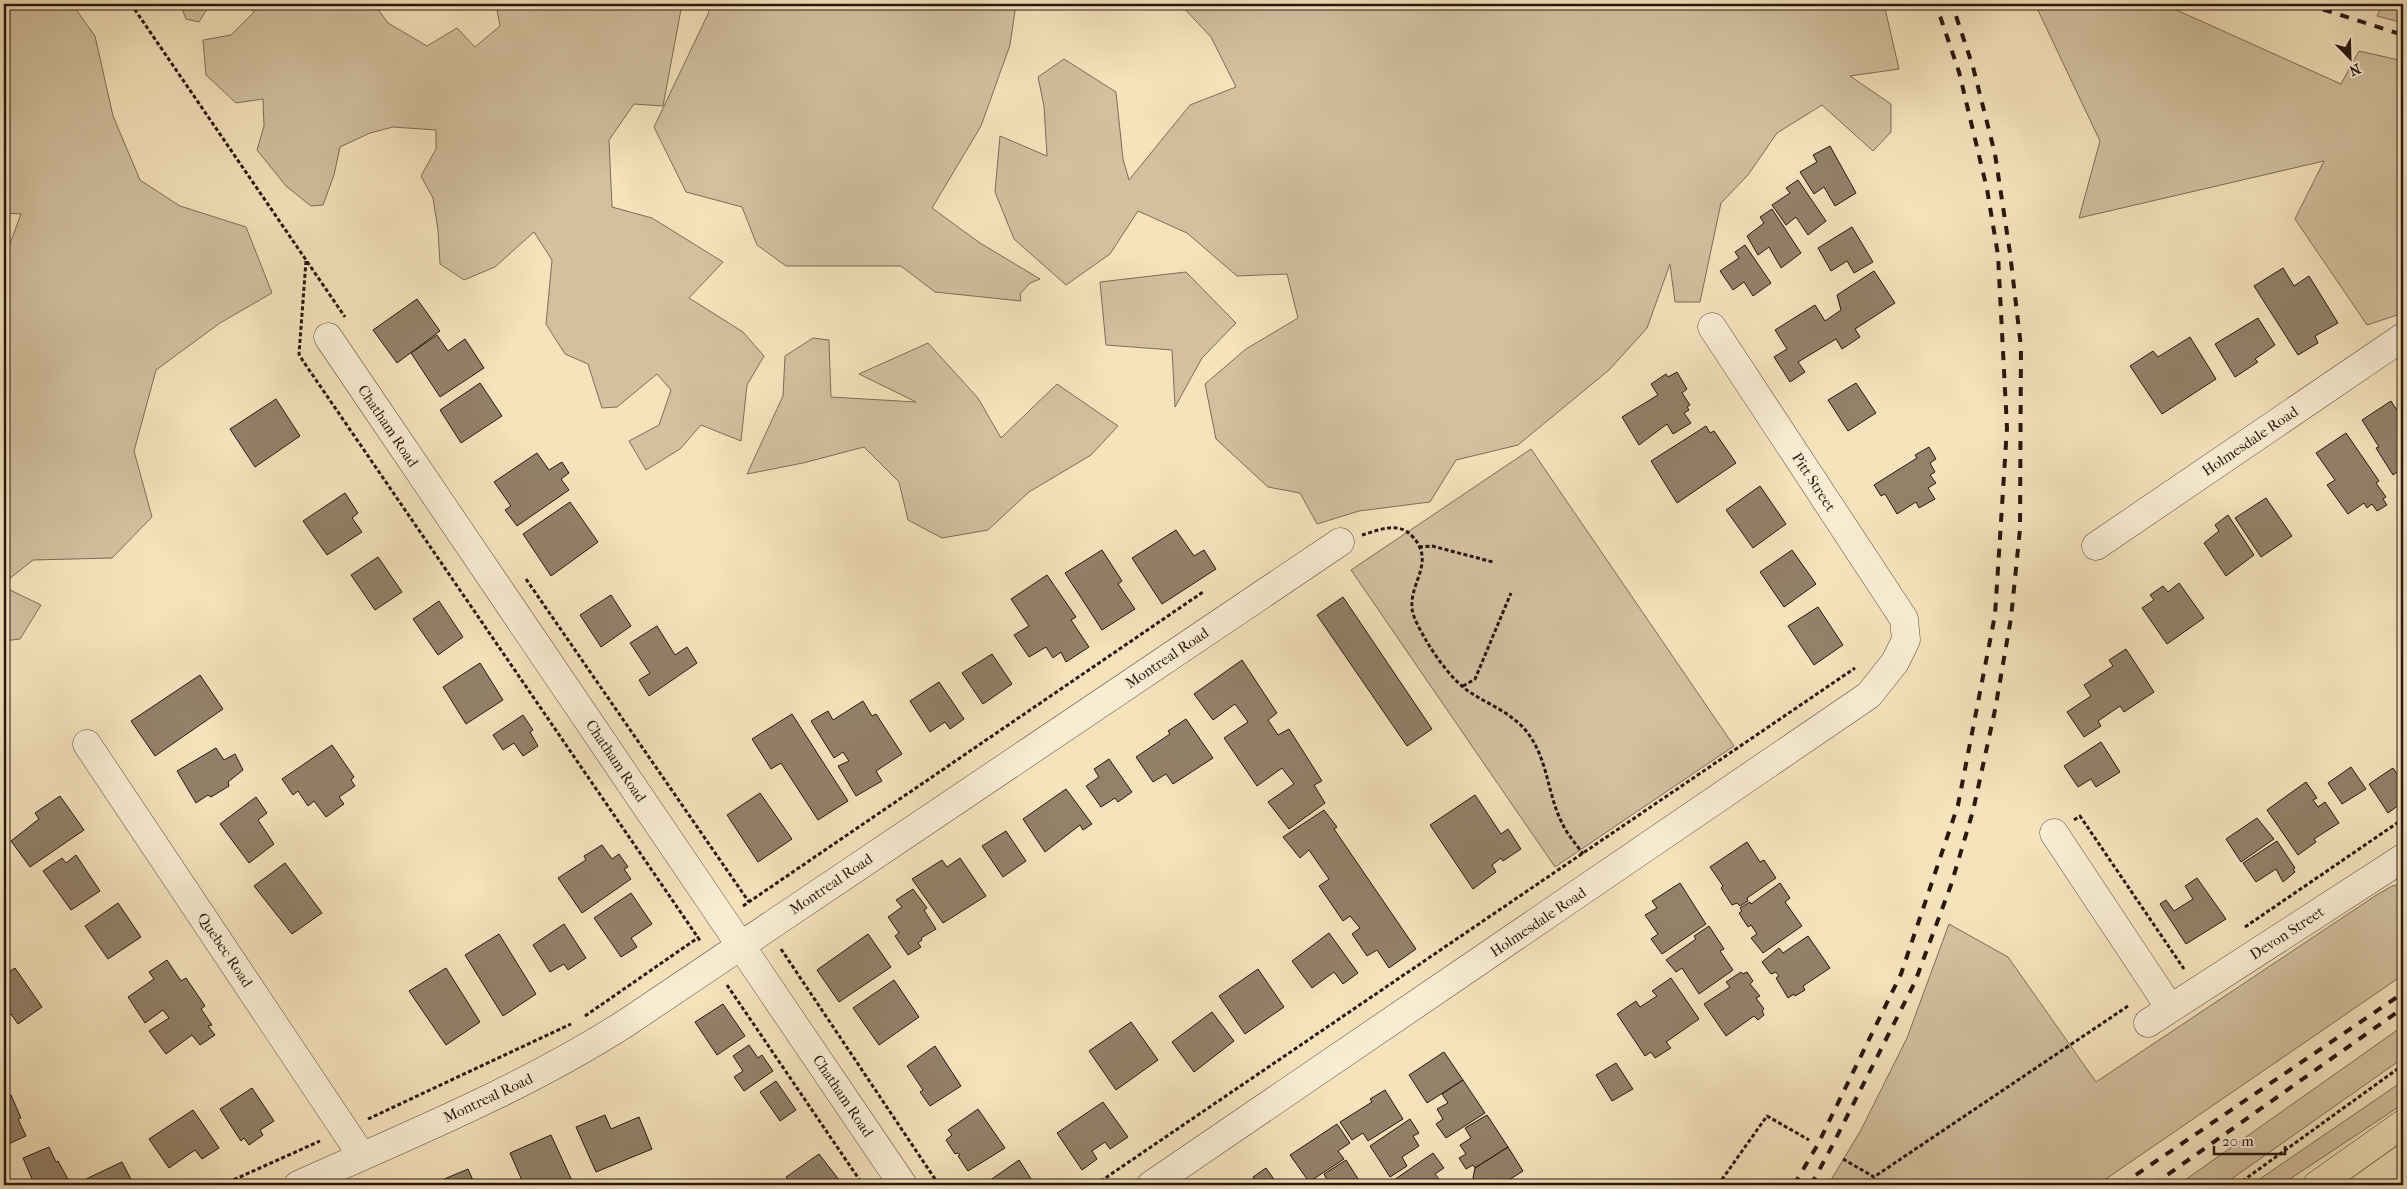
<svg xmlns="http://www.w3.org/2000/svg" width="2407" height="1189" font-family="'IM FELL French Canon',serif">
	<style>
		.green { fill: #d2c09f; stroke: #7e6c58 }
		.building { fill: #938169; stroke: #291710 }
		.lines { fill: none; stroke-linecap: round; stroke-linejoin: round }
		.street-casing { stroke: #5c4a3b; stroke-width: 29 }
		.highway-casing { stroke: #291710; stroke-width: 29 }
		.path { stroke: #291710; stroke-width: 3; stroke-dasharray: 4 2.5; stroke-linecap: butt }
		.street { stroke: #f8edd3; stroke-width: 28 }
		.highway { stroke: #f5e3bc; stroke-width: 28 }
		.rail { stroke: #291710; stroke-width: 4; stroke-dasharray: 9 9; stroke-linecap: butt }
		.labels { text-anchor: middle; stroke-width: 5; stroke-linejoin: round; paint-order: stroke }
		.street-label { font-size: 15px; fill: #291710; stroke: #f8edd3 }
	</style>
	<rect width="100%" height="100%" fill="#f5e3bc"/>
	<filter id="stains"><feTurbulence type="fractalNoise" baseFrequency=".004" numOctaves="4"/><feColorMatrix values="0 0 0 0 .2 0 0 0 0 .09 0 0 0 0 .02 0 0 0 .5 -.17"/></filter>
	<radialGradient id="worn" r=".72"><stop offset=".6" stop-color="#630" stop-opacity="0"/><stop offset="1" stop-color="#630" stop-opacity=".3"/></radialGradient>
	<path class="green" d="M4,4H72L95,36L113,116L140,180L180,206L246,227L272,293L220,323L156,370L134,451L152,517L112,558L33,560L4,583V260L21,214L4,213V96L9,94L4,80Z
		M180,4H210L199,22L186,19Z
		M248,4H374L388,23L427,46L457,28L475,47L500,26L496,4H682L663,106L634,104L609,140L612,207L652,218L723,262L689,298L743,332L764,356L747,385L741,441L701,425L680,449L646,470L629,441L659,425L671,390L657,374L617,407L602,408L588,364L565,354L546,324L552,260L534,232L495,267L464,280L440,264L438,230L433,198L421,176L436,149V130L393,127L370,133L340,147L334,175L323,205L311,206L286,186L257,150L264,126L263,99L236,103L206,75L203,40L231,35L254,12Z
		M704,4H1016L1010,45L981,126L932,208L980,243L1040,279L1030,283L1020,294L1021,301L935,292L901,266H786L757,245L742,207L686,192L654,127L709,12Z
		M1180,4H1884L1899,69L1850,76L1891,104V132L1873,151L1822,105L1777,133L1748,175L1721,203L1700,302H1675L1670,264L1647,328L1609,370L1518,445L1456,460L1430,502L1359,511L1317,524L1300,493L1268,487L1216,439L1205,384L1246,349L1298,318L1287,274L1237,276L1187,233L1138,211L1110,254L1066,285L1014,239L995,192L1000,136L1047,156L1044,106L1038,77L1064,59L1116,92L1123,159L1129,180L1190,105L1236,87L1211,37Z
		M2035,4H2163L2341,84L2359,51L2403,61V313L2367,325L2295,219L2324,161L2079,218L2100,141Z
		M2383,4H2403V23L2377,16Z
		M1186,272L1236,323L1202,358L1175,407L1172,350L1106,345L1100,282Z
		M813,338L829,340L831,397L916,402L859,374L928,343L978,398L1001,438L1057,384L1118,426L1091,455L1029,492L988,530L942,538L908,520L899,482L864,447L803,463L747,474L783,396L785,356Z
		M1531,449L1734,746L1555,867L1351,570Z
		M4,587L41,605L20,639L4,641Z
		M2403,884V975L2097,1185H1828L1861,1130L1907,1038L1949,924L2008,957L2096,1082L2375,896L2392,886Z
		M2403,1026V1058L2223,1185H2178Z
		M2403,1081V1104L2281,1185H2251Z"/>
	<path class="building" d="M1830,146L1856,193L1835,206L1824,187L1814,194L1800,172L1817,162L1813,155Z
		M1798,180L1826,221L1808,235L1796,217L1786,225L1772,205L1790,193L1786,188Z
		M1772,209L1801,253L1781,268L1769,247L1758,255L1747,236L1764,223L1760,217Z
		M1852,227L1873,262L1854,273L1847,261L1831,271L1818,248Z
		M1745,245L1771,283L1753,296L1744,282L1733,290L1720,271L1739,258L1735,252Z
		M2283,268L2294,286L2309,276L2338,323L2315,336L2318,343L2298,355L2254,286Z
		M1874,271L1895,303L1855,329L1860,337L1842,349L1836,339L1798,362L1805,372L1790,382L1774,357L1787,349L1775,330L1815,305L1825,321L1841,310L1837,295Z
		M417,299L440,331L397,363L373,330Z
		M2258,318L2275,345L2255,359L2258,362L2235,377L2215,344Z
		M437,335L448,351L465,339L484,368L440,397L411,353Z
		M2190,337L2216,379L2162,414L2130,366L2153,351L2158,357Z
		M1677,372L1687,389L1682,393L1690,405L1687,407L1689,410L1684,413L1691,423L1673,434L1667,424L1639,445L1622,417L1658,395L1651,384L1666,374L1668,377Z
		M480,383L502,416L461,443L440,410Z
		M1856,383L1876,413L1848,431L1828,400Z
		M276,399L300,436L255,467L230,429Z
		M2391,401L2403,420V468L2393,475L2376,448L2379,447L2362,420Z
		M1706,426L1710,433L1714,431L1736,463L1677,503L1651,461Z
		M2346,433L2379,481L2376,483L2386,497L2383,499L2387,505L2377,511L2372,504L2367,508L2364,503L2348,514L2327,485L2335,480L2316,453Z
		M1929,447L1936,459L1930,463L1935,472L1930,475L1936,483L1928,488L1935,499L1919,508L1916,502L1897,514L1885,494L1881,496L1874,485L1917,458L1915,455Z
		M537,453L549,470L562,462L569,473L561,479L569,490L517,526L505,510L511,506L494,482Z
		M1760,486L1786,524L1753,548L1726,510Z
		M345,493L358,513L352,518L362,532L327,555L303,521Z
		M2266,498L2292,536L2261,557L2235,518Z
		M570,502L598,542L551,576L523,534Z
		M2228,515L2254,555L2226,576L2204,543L2219,531L2215,525Z
		M1176,530L1194,556L1204,550L1216,569L1162,604L1132,558Z
		M1102,550L1122,581L1118,584L1135,609L1102,630L1065,573Z
		M1792,550L1816,584L1784,607L1760,572Z
		M378,557L402,592L375,610L351,575Z
		M1047,575L1076,617L1071,620L1089,647L1066,662L1061,652L1053,658L1046,647L1029,657L1014,635L1029,626L1011,599Z
		M2179,583L2204,618L2167,644L2142,608L2154,600L2150,595L2163,586L2168,592Z
		M611,595L631,626L601,647L580,615Z
		M1343,597L1432,729L1407,746L1317,615Z
		M439,601L463,637L438,655L413,619Z
		M1818,607L1843,645L1814,665L1788,626Z
		M657,626L675,655L687,647L697,663L649,696L639,680L650,673L630,643Z
		M2126,649L2154,692L2124,712L2120,706L2098,721L2101,726L2084,737L2067,712L2091,696L2084,685L2113,666L2109,660Z
		M992,654L1012,684L983,704L962,673Z
		M1242,660L1277,713L1268,720L1278,735L1289,729L1322,781L1314,785L1325,803L1289,829L1268,802L1294,784L1282,768L1257,786L1224,738L1248,722L1235,704L1213,720L1194,694Z
		M480,663L503,700L466,724L443,687Z
		M200,675L223,709L155,756L131,721Z
		M939,682L964,719L950,729L945,722L930,732L910,701Z
		M863,701L872,716L876,714L902,754L876,771L882,781L856,796L838,766L849,761L843,752L834,758L811,721L828,711L833,720Z
		M792,714L848,801L818,820L781,763L771,769L752,739Z
		M523,715L533,730L530,732L538,746L523,756L514,743L503,750L493,735Z
		M1186,719L1213,758L1173,784L1166,774L1153,782L1136,757L1170,734L1168,731Z
		M2101,742L2120,772L2096,787L2091,779L2078,787L2064,766Z
		M332,745L354,777L351,780L355,786L339,797L344,804L326,817L314,801L308,806L298,791L293,795L282,779Z
		M216,748L224,760L235,754L243,770L228,782L229,786L211,797L208,795L196,803L177,771Z
		M1109,759L1132,792L1118,802L1115,798L1101,807L1086,786L1099,777L1094,769Z
		M2351,767L2366,789L2342,804L2328,783Z
		M2393,768L2403,783V802L2388,813L2369,784Z
		M2306,782L2317,798L2313,800L2318,807L2325,802L2339,823L2314,839L2316,842L2298,855L2267,810Z
		M1066,789L1092,824L1083,830L1080,825L1045,852L1023,819Z
		M760,793L792,839L758,862L727,815Z
		M1475,795L1501,834L1508,829L1521,849L1503,861L1501,858L1492,865L1496,872L1473,889L1430,825Z
		M60,796L84,830L30,867L11,841L39,819L35,813Z
		M256,797L267,813L258,820L274,844L249,863L220,824Z
		M1324,810L1337,827L1334,829L1416,949L1389,968L1377,950L1367,956L1352,934L1360,928L1350,916L1343,921L1319,886L1329,879L1309,850L1300,858L1283,837Z
		M2257,818L2274,839L2241,862L2226,839Z
		M1006,831L1026,861L1003,877L982,846Z
		M2277,841L2295,868L2293,869L2295,872L2283,882L2276,869L2256,882L2243,863Z
		M1747,842L1760,862L1764,860L1776,878L1747,898L1748,901L1740,906L1737,903L1732,905L1721,888L1723,886L1710,867Z
		M602,845L612,859L619,854L628,867L624,869L631,879L582,913L558,878L586,860L584,856Z
		M76,855L100,891L71,910L43,871L62,858L66,863Z
		M960,858L986,896L943,923L912,879L942,860L947,867Z
		M285,863L322,913L292,934L254,886Z
		M2197,878L2226,919L2186,944L2160,904L2166,900L2174,911L2193,899L2185,886Z
		M1680,883L1706,924L1662,954L1651,939L1658,934L1645,915L1657,908L1652,901Z
		M1780,883L1790,898L1785,902L1802,926L1763,953L1751,938L1757,934L1751,925L1748,927L1739,913L1742,911L1740,908L1750,902L1751,904Z
		M913,889L927,908L924,910L936,929L921,938L922,940L918,943L921,947L908,955L895,936L899,933L888,917L902,907L896,900Z
		M631,893L652,924L631,938L637,947L621,957L594,918Z
		M118,903L141,937L108,959L85,926Z
		M564,924L586,958L568,970L564,964L550,972L533,945Z
		M1709,926L1724,949L1720,951L1733,970L1699,994L1682,968L1676,972L1666,960L1696,939L1694,936Z
		M1329,933L1358,973L1343,984L1334,972L1312,988L1292,961Z
		M499,934L536,994L503,1016L465,955Z
		M868,934L891,967L839,1002L817,970Z
		M1808,936L1830,968L1803,986L1805,990L1795,996L1794,994L1788,998L1776,978L1779,976L1776,972L1771,974L1762,962L1779,948L1783,953Z
		M167,960L181,981L186,978L205,1006L201,1009L212,1025L208,1026L215,1035L200,1045L192,1035L166,1054L149,1031L169,1018L163,1010L145,1023L128,997L154,979L149,972Z
		M15,968L42,1007L18,1024L11,1014L4,1019V975Z
		M446,968L480,1022L446,1045L409,991Z
		M1258,969L1284,1007L1245,1034L1219,996Z
		M1741,972L1743,974L1747,972L1753,981L1750,984L1760,996L1756,998L1764,1009L1762,1011L1764,1015L1758,1020L1754,1016L1726,1036L1704,1004L1730,987L1726,982Z
		M1671,978L1699,1019L1666,1042L1671,1048L1655,1058L1651,1052L1645,1056L1617,1014L1636,1001L1640,1007L1657,996L1652,991Z
		M894,980L919,1017L879,1045L853,1008Z
		M723,1004L745,1036L717,1055L695,1022Z
		M1212,1012L1234,1041L1194,1072L1172,1042Z
		M1131,1022L1158,1060L1116,1090L1089,1051Z
		M749,1045L758,1058L762,1055L773,1071L744,1091L734,1077L743,1071L733,1056Z
		M935,1046L961,1086L930,1106L920,1092L923,1090L907,1066Z
		M1444,1052L1463,1080L1427,1103L1409,1075Z
		M1616,1063L1633,1089L1612,1101L1596,1075Z
		M1463,1080L1485,1113L1446,1138L1436,1124L1443,1119L1437,1109L1448,1103L1442,1094Z
		M776,1081L796,1110L780,1121L760,1092Z
		M4,1086L8,1096L11,1095L21,1118L18,1119L26,1136L4,1146Z
		M252,1088L274,1121L260,1130L263,1135L249,1145L244,1138L241,1141L220,1109Z
		M1385,1090L1403,1119L1368,1141L1363,1133L1352,1140L1340,1122L1372,1102L1370,1099Z
		M1103,1102L1128,1137L1110,1149L1105,1142L1092,1151L1097,1159L1082,1170L1057,1133Z
		M978,1109L1005,1148L968,1171L958,1156L960,1155L958,1153L955,1154L946,1140L952,1135L948,1130Z
		M193,1110L219,1148L202,1159L195,1150L169,1168L149,1139Z
		M605,1115L611,1129L639,1117L652,1149L596,1172L576,1127Z
		M1487,1115L1508,1147L1475,1168L1473,1165L1466,1169L1459,1158L1466,1154L1460,1145L1471,1138L1465,1128Z
		M1410,1119L1419,1133L1413,1136L1419,1146L1402,1157L1407,1166L1390,1177L1370,1146Z
		M1337,1124L1350,1143L1338,1151L1344,1159L1309,1182L1290,1155Z
		M551,1135L574,1185H524L510,1153Z
		M49,1147L56,1162L58,1161L69,1181L71,1180L74,1185H31L28,1181L32,1179L23,1158Z
		M1508,1147L1523,1171L1501,1185H1475L1477,1184L1473,1178L1475,1168Z
		M1433,1153L1444,1168L1435,1174L1439,1179L1429,1185H1398L1394,1180Z
		M819,1154L843,1185H793L786,1177Z
		M1019,1160L1035,1185H988L986,1183Z
		M1346,1160L1362,1185H1323L1328,1182L1324,1174Z
		M122,1162L134,1185H89L86,1179Z
		M1266,1168L1278,1185H1245L1254,1179L1253,1177Z
		M468,1169L475,1185H444L442,1180Z"/>
	<g class="lines">
		<defs>
			<path id="street" d="M328,337L903,1185
				M2096,546L2403,337
				M87,744L362,1156
				M2054,833L2170,1008
				M2148,1023L2403,858
				M298,1185C409,1135 523,1089 626,1023L1340,542
				M1151,1185L1869,695L1895,662L1906,640L1904,619L1712,327"/>
			<path id="highway" d="M2317,1185L2403,1124"/>
		</defs>
		<use href="#street" class="street-casing"/>
		<use href="#highway" class="highway-casing"/>
		<path class="path" d="M131,4L345,317
			M306,261L299,354L303,361L701,942
			M1362,535C1379,530 1398,521 1412,536C1436,561 1410,582 1412,607C1412,617 1422,633 1427,642C1438,660 1454,682 1471,693C1490,705 1513,714 1527,732C1548,759 1547,793 1562,823C1567,834 1576,844 1583,854
			M1419,547L1432,546L1493,562
			M526,579L749,902
			M1463,686L1475,679L1511,593
			M2074,820L2080,816L2184,969
			M743,906L1203,592
			M2245,927L2403,819
			M781,949L939,1185
			M727,985L863,1185
			M585,1016L699,937
			M368,1119L571,1024
			M1843,1159L1874,1177L2128,1006
			M222,1185L320,1141
			M1095,1185L1855,668
			M1718,1185L1767,1116L1809,1140
			M2237,1185L2403,1065"/>
		<use href="#street" class="street"/>
		<use href="#highway" class="highway"/>
		<path class="rail" d="M2306,4L2403,35
			M1794,1185L1818,1144L1901,974L1958,805L1995,615L2007,428L1998,255L1987,189L1959,72L1936,4
			M1811,1185L1830,1150L1915,982L1951,885L1973,811L1995,710L2011,618L2020,529L2021,347L2010,253L1995,154L1973,67L1952,4
			M2121,1185L2403,993
			M2153,1185L2403,1008"/>
	</g>
	<g class="labels">
		<g class="street-label">
			<text transform="translate(388 426) rotate(56)" y="5">Chatham Road</text>
			<text transform="translate(2250 441) rotate(-34)" y="5">Holmesdale Road</text>
			<text transform="translate(1814 482) rotate(57)" y="5">Pitt Street</text>
			<text transform="translate(1167 658) rotate(-34)" y="5">Montreal Road</text>
			<text transform="translate(616 761) rotate(56)" y="5">Chatham Road</text>
			<text transform="translate(831 884) rotate(-34)" y="5">Montreal Road</text>
			<text transform="translate(1538 922) rotate(-34)" y="5">Holmesdale Road</text>
			<text transform="translate(2287 933) rotate(-33)" y="5">Devon Street</text>
			<text transform="translate(225 950) rotate(56)" y="5">Quebec Road</text>
			<text transform="translate(843 1096) rotate(56)" y="5">Chatham Road</text>
			<text transform="translate(488 1098) rotate(-25)" y="5">Montreal Road</text>
		</g>
	</g>
	<rect width="2407" height="1189" fill="none" stroke="#f5e3bc" stroke-width="20"/>
	<rect x="5" y="5" width="2397" height="1179" fill="none" stroke="#291710" stroke-width="2.5"/>
	<rect x="10" y="10" width="2387" height="1169" fill="none" stroke="#291710"/>
	<g transform="translate(2350 58) rotate(157)" stroke="#f8edd3" stroke-width="4" paint-order="stroke">
	<path d="M0-4L9 19L0 12L-9 19Z" fill="#291710"/>
	<text y="-8" font-size="14" font-weight="bold" text-anchor="middle" fill="#291710">N</text>
	</g>
	<path d="M2214 1146v8h71v-8" fill="none" stroke="#291710" stroke-width="2.5"/>
	<text x="2222" y="1146" font-size="15" fill="#291710" stroke="#f8edd3" stroke-width="4" paint-order="stroke">20 m</text>
	<rect width="100%" height="100%" filter="url(#stains)"/>
	<rect width="100%" height="100%" fill="url(#worn)"/>
</svg>
